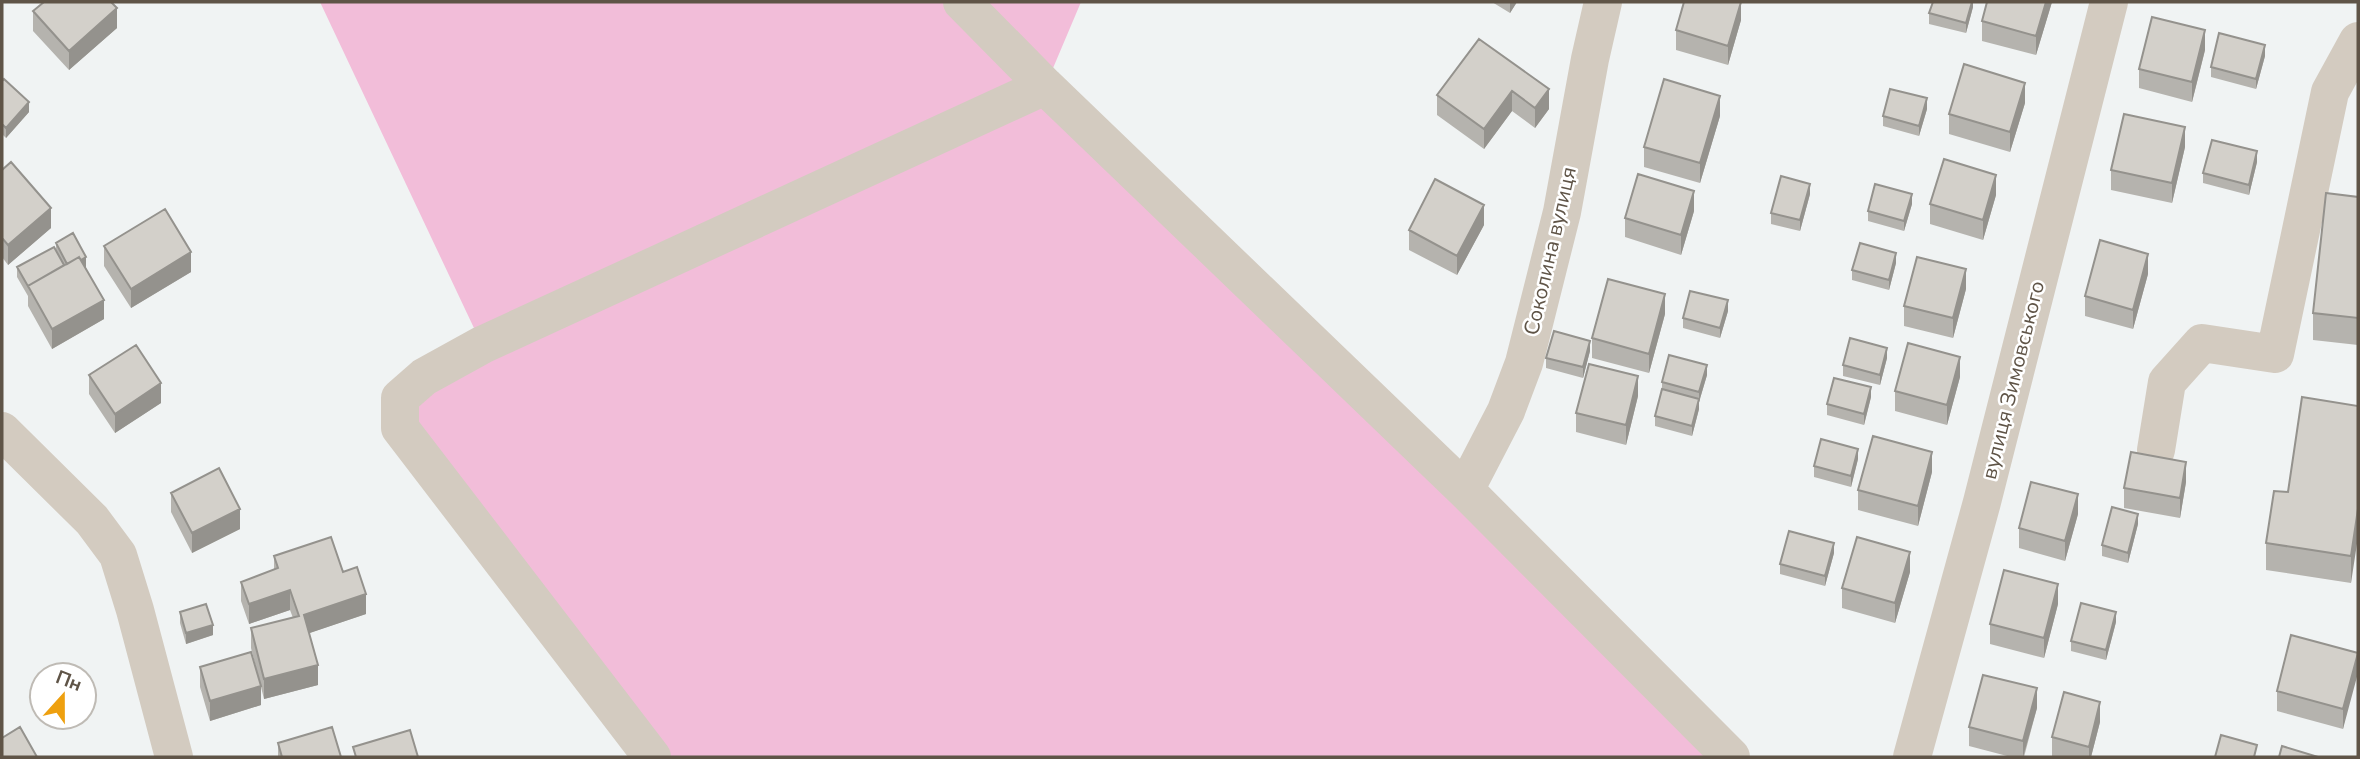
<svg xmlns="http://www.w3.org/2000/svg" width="2360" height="759" font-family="'Nunito Sans',sans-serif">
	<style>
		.green { fill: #f2bdd9 }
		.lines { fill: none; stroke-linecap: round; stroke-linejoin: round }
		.minor { stroke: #d3cbc0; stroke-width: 38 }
		.wall { fill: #b5b3ae }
		.shaded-wall { fill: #94928d }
		.building { fill: #d3d0ca; stroke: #94928d; stroke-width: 2 }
		.labels { text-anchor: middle; stroke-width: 5; stroke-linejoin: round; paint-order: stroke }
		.street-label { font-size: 21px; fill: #5f5447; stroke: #fff }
	</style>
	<rect width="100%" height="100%" fill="#f0f3f3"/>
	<path class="green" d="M320,2H1081L1045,87L1731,757H652L400,398L482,345Z"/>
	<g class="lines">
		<path class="minor" d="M962,2L1045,86L1465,490L1731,757
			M2,431L92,520L118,555L135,610L174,757
			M2156,450L2167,382L2202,343L2275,354L2330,92L2358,41
			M1465,490L1506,411L1524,363L1562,212L1590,59L1603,2
			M652,757L400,428V398L424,377L482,345L1045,86
			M1912,757L1982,502L2109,2"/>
	</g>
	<path class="wall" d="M1492,2H1517L1510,13Z
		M1973,2V7L1966,33L1929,24V13Z
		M1987,2H2052L2036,55L1982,41V21Z
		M33,11L117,28L69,70L33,31Z
		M1741,20L1728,65L1676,50V30Z
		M1479,39L1549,109L1535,128L1512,111L1484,149L1437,115V95Z
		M2205,50L2192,102L2139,88V69Z
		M2265,56L2256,89L2211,77V67Z
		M2,81L29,112L6,138L2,134Z
		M2025,103L2010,152L1949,134V114Z
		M1927,109L1919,136L1883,126V116Z
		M1720,116L1700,183L1644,167V147Z
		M2185,147L2172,203L2111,190V170Z
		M2257,162L2249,195L2203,183V173Z
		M2,170L51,228L8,265L2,257Z
		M1810,194L1800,231L1771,224V213Z
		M1996,195L1983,240L1930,224V204Z
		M2358,197V345L2313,340V313Z
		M1912,204L1904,231L1868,221V211Z
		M1694,211L1681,255L1625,237V218Z
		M1484,225L1457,275L1409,250V230Z
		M56,243L86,268L104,319L52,349L28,306V296L17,277V267L56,250Z
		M104,246L191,272L131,308L104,266Z
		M1896,263L1889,290L1852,280V270Z
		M2148,274L2133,329L2085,316V296Z
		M1966,289L1953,338L1904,326V306Z
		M1728,311L1720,338L1683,328V318Z
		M1665,314L1649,373L1592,358V338Z
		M1590,351L1583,378L1546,368V358Z
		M1887,358L1880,385L1843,376V365Z
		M89,375L161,403L115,433L89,394Z
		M1707,375L1699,402V409L1692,436L1655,426V416L1662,389V382Z
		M1960,377L1947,425L1895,411V391Z
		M1638,396L1626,445L1576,432V413Z
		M1871,397L1864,425L1827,415V404Z
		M2358,406L2351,583L2266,570V543L2288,492Z
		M1858,459L1851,487L1814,477V466Z
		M1932,472L1918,526L1858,510V490Z
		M2186,482L2180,518L2124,508V488Z
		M171,493L240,529L192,553L171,512Z
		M2078,514L2065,561L2019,548V528Z
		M2138,524L2128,563L2102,556V545Z
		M1834,553L1825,586L1780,574V564Z
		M274,556L343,572L366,614L309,633L318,685L264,699L261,687V705L210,721L200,687V667L259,679L251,648V628L293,618L290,610L249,624L241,601V582L274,570Z
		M1910,572L1895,623L1842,608V588Z
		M2058,604L2044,658L1990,644V624Z
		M180,612L213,635L186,644L180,623Z
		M2116,622L2106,660L2071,651V641Z
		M2358,653L2343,729L2277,711V691Z
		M2037,708L2024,757H2011L1969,746V727Z
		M2100,722L2091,757H2052V737Z
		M278,743L341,757H278Z"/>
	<path class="shaded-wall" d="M1510,2H1517L1510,13Z
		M1741,2V20L1728,65V46Z
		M1972,2H1973V7L1966,33V23Z
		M2046,2H2052L2036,55V36Z
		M117,8V28L69,70V51Z
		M2205,30V50L2192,102V82Z
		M2265,45V56L2256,89V79Z
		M2025,83V103L2010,152V132Z
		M1549,89V109L1535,128V108Z
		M1512,91V111L1484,149V129Z
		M1720,96V116L1700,183V163Z
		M1927,98V109L1919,136V126Z
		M29,102V112L6,138V128Z
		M2185,127V147L2172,203V183Z
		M2257,151V162L2249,195V185Z
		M1996,175V195L1983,240V220Z
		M1810,184V194L1800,231V220Z
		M1694,191V211L1681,255V235Z
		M1912,194V204L1904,231V221Z
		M1484,205V225L1457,275V256Z
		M51,208V228L8,265V245Z
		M191,252V272L131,308V289Z
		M1896,253V263L1889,290V280Z
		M2148,254V274L2133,329V310Z
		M86,257V268L69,277V267Z
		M1966,269V289L1953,338V318Z
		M1665,294V314L1649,373V354Z
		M104,300V319L52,349V329Z
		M1728,300V311L1720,338V328Z
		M1590,341V351L1583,378V367Z
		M1887,348V358L1880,385V375Z
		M1960,357V377L1947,425V405Z
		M1707,365V375L1699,402V392Z
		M1638,376V396L1626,445V425Z
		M161,383V403L115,433V414Z
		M1871,387V397L1864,425V414Z
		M1699,399V409L1692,436V426Z
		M1858,449V459L1851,487V476Z
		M1932,452V472L1918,526V506Z
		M2186,462V482L2180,518V498Z
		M2078,494V514L2065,561V541Z
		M240,509V529L192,553V533Z
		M2358,509V537L2351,583V556Z
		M2138,514V524L2128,563V553Z
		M1834,543V553L1825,586V576Z
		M1910,552V572L1895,623V603Z
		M2058,584V604L2044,658V638Z
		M290,590V610L249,624V604Z
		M366,594V614L304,635V615Z
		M2116,612V622L2106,660V650Z
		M213,625V635L186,644V633Z
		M2358,653V673L2343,729V709Z
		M318,665V685L264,699V679Z
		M261,686V705L210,721V701Z
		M2037,688V708L2023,757V741Z
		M2100,702V722L2091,757H2089V747Z"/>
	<path class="building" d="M44,2H111L117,8L69,51L33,11Z
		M1684,2H1741L1728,46L1676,30Z
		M1933,2H1972L1966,23L1929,13Z
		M1987,2H2046L2036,36L1982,21Z
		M2152,17L2205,30L2192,82L2139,69Z
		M2219,33L2265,45L2256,79L2211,67Z
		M1479,39L1549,89L1535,108L1512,91L1484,129L1437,95Z
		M1964,64L2025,83L2010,132L1949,114Z
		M4,79L29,102L6,128L2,124V81Z
		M1664,79L1720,96L1700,163L1644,147Z
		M1890,89L1927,98L1919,126L1883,116Z
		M2124,114L2185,127L2172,183L2111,170Z
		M2212,140L2257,151L2249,185L2203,173Z
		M1944,159L1996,175L1983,220L1930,204Z
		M11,162L51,208L8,245L2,238V170Z
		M1638,174L1694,191L1681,235L1625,218Z
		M1781,176L1810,184L1800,220L1771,213Z
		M1435,179L1484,205L1457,256L1409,230Z
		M1875,184L1912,194L1904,221L1868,211Z
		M2326,193L2358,197V318L2313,313Z
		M165,209L191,252L131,289L104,246Z
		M73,233L86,257L81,260L79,257L67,264L56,243Z
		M2100,240L2148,254L2133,310L2085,296Z
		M1860,243L1896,253L1889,280L1852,270Z
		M54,247L64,265L28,286L29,288L17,267Z
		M79,257L104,300L52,329L28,286Z
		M1917,257L1966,269L1953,318L1904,306Z
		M1608,279L1665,294L1649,354L1592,338Z
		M1690,291L1728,300L1720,328L1683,318Z
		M1554,331L1590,341L1583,367L1546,358Z
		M1850,338L1887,348L1880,375L1843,365Z
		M1908,343L1960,357L1947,405L1895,391Z
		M136,345L161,383L115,414L89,375Z
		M1669,355L1707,365L1699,392L1662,382Z
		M1589,364L1638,376L1626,425L1576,413Z
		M1834,378L1871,387L1864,414L1827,404Z
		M1662,389L1699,399L1692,426L1655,416Z
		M2302,397L2358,406V509L2351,556L2266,543L2274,491L2288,492Z
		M1873,436L1932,452L1918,506L1858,490Z
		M1821,439L1858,449L1851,476L1814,466Z
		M2131,452L2186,462L2180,498L2124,488Z
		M219,468L240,509L192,533L171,493Z
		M2031,482L2078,494L2065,541L2019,528Z
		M2112,507L2138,514L2128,553L2102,545Z
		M1789,531L1834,543L1825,576L1780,564Z
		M331,537L343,572L357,567L366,594L304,615L318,665L264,679L251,628L299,616L290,590L249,604L241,582L278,568L274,556Z
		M1857,537L1910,552L1895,603L1842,588Z
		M2004,570L2058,584L2044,638L1990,624Z
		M2081,603L2116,612L2106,650L2071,641Z
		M206,604L213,625L186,633L180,612Z
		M2291,635L2358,653L2343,709L2277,691Z
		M251,652L261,686L210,701L200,667Z
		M1983,675L2037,688L2023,741L1969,727Z
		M2064,692L2100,702L2089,747L2052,737Z
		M20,727L37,757H2V738Z
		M332,727L341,757H282L278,743Z
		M410,730L418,757H356L353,747Z
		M2221,735L2257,745L2254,757H2215Z
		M2282,746L2318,757H2279Z"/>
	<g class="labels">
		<g class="street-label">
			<text transform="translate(1550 251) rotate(-77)" y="7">Соколина вулиця</text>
			<text transform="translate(2013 380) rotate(-76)" y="7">вулиця Зимовського</text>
		</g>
	</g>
	<rect width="2360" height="759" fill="none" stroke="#5f5447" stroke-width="7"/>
	<g transform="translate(63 696) rotate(21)"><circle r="33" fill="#ffffff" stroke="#bfbbb5" stroke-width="2"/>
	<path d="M0-5L12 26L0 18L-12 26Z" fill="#eea00f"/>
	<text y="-10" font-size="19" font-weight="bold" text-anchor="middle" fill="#5f5447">Пн</text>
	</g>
</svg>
